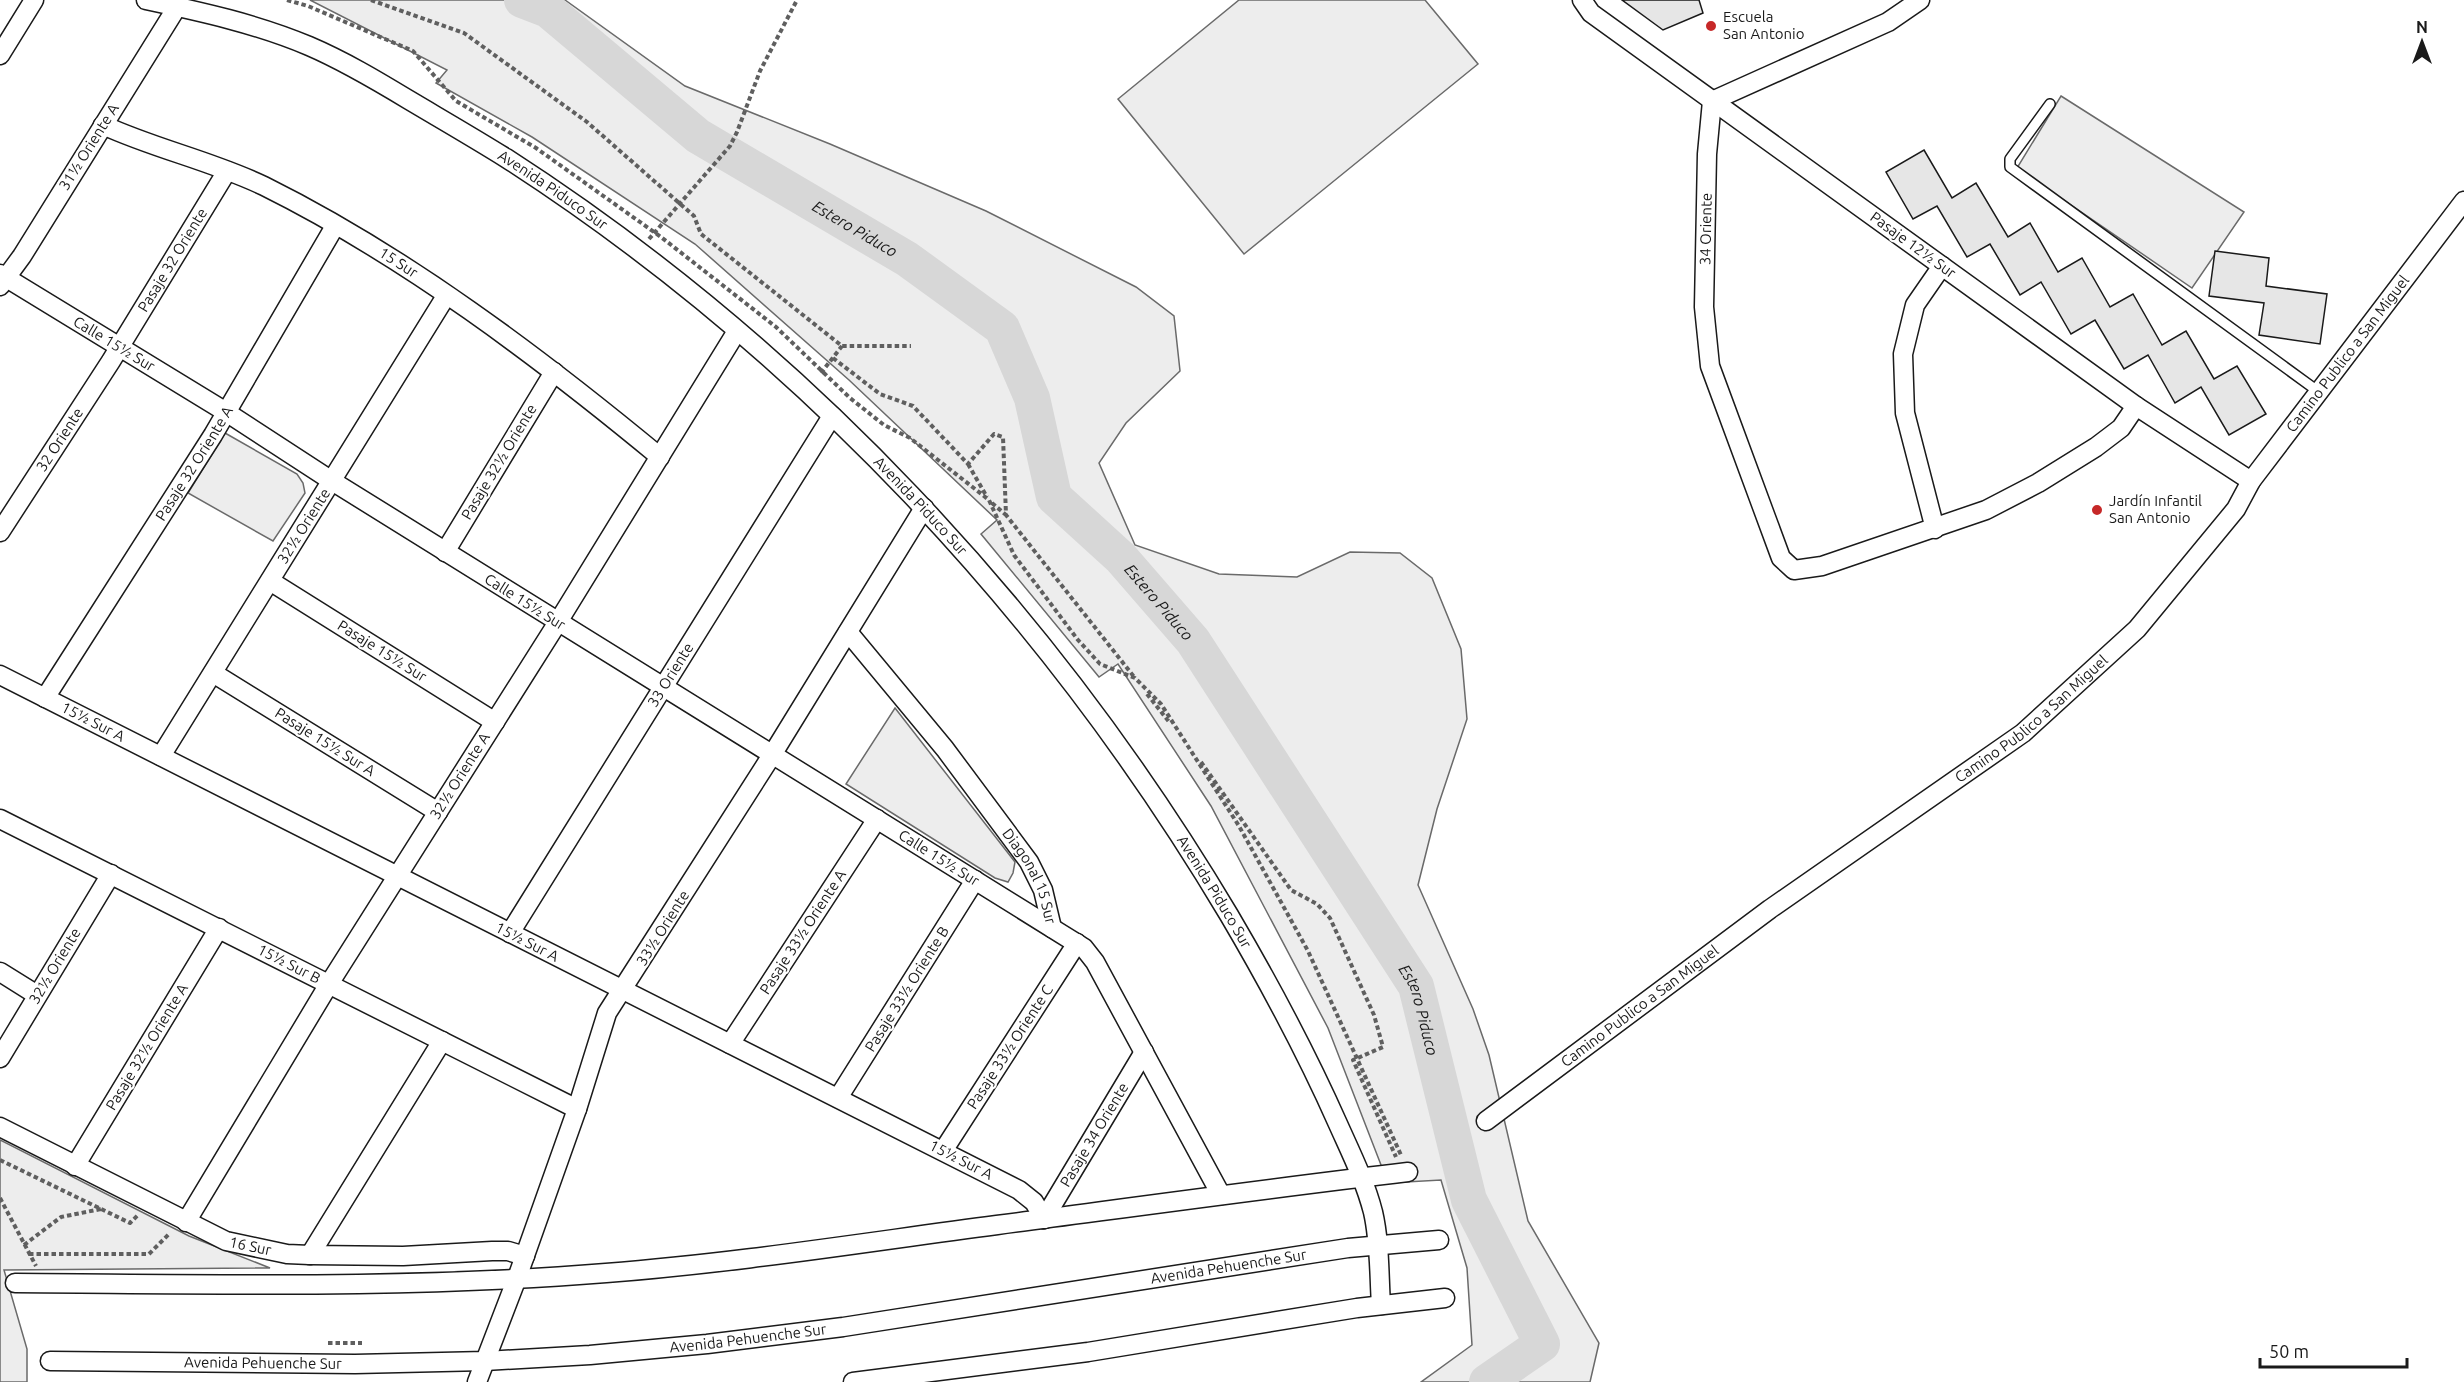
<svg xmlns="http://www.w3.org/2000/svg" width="2464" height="1382" font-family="Ubuntu,sans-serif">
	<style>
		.built { fill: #ededed; stroke: #6a6a6a; stroke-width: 1.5 }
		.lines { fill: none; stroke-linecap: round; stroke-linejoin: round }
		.river { stroke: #d7d7d7; stroke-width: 36 }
		.building { fill: #e6e6e6; stroke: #1a1a1a; stroke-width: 1.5 }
		.lane-casing { stroke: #1a1a1a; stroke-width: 12 }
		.street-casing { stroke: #1a1a1a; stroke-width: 21 }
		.path { stroke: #5f5f5f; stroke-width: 4; stroke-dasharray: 4.5 3; stroke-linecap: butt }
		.lane { stroke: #fff; stroke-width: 9 }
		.street { stroke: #fff; stroke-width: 18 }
		.poi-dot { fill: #c62828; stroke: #fff; stroke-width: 2 }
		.labels { text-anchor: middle; stroke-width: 4.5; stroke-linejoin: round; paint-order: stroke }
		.poi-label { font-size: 15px; fill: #1a1a1a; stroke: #fff; text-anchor: start }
		.street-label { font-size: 15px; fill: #1a1a1a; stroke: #fff }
		.water-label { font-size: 16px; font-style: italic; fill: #1a1a1a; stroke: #fff }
	</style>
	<rect width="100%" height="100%" fill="#fff"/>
	<path class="built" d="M310,0H565L685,86L830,144L986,211L1136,287L1174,316L1180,371L1126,423L1099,463L1135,545L1219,574L1297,577L1350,552L1400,553L1432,578L1461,649L1467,719L1437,809L1418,885L1473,1009L1489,1055L1528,1221L1599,1343L1590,1382H1421L1472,1345L1467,1268L1441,1180L1388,1183L1328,1028L1211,806L1118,664L1099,677L981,534L997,520L849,380L695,244L532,137L436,83L447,70Z
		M1239,0H1425L1478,64L1244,254L1118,99Z
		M2061,96L2244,212L2192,288L2017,168Z
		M225,433L297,474L303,483L305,493L273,541L188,493Z
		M895,708L1015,862L1013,873L1008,882L995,878L846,784Z
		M0,1140L189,1236L270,1268L4,1270L27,1349V1382H0Z"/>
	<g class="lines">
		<path class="river" id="s1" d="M522,0L548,10L698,136L907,259L1002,328L1032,398L1054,497L1121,558L1193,641L1416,986L1469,1200L1542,1344L1487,1382"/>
	</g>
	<path class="building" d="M1622,0H1699L1703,13L1663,30Z
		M1924,150L1952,198L1976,183L2008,237L2030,223L2058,272L2082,258L2110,307L2133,294L2162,345L2186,331L2214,379L2237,366L2266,414L2229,435L2201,387L2175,403L2148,355L2124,369L2095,320L2071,334L2041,282L2020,295L1990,244L1967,257L1937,206L1913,219L1886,172Z
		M2215,251L2269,258L2266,286L2327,294L2320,344L2259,335L2264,303L2209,296Z"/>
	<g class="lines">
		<defs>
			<path id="lane" d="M2050,104L2010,159V167L2319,392"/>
			<g id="street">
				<path id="s2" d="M146,0C202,12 257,24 309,46C344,61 376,80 409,100C441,119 474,138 506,158C802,349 1049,613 1229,915C1269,983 1306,1052 1338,1124C1351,1153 1365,1181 1373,1212C1380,1242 1379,1275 1381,1305"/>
				<path d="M1582,0L1591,13L2136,406L2251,481"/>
				<path d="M1920,0L1888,22L1712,101L1707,154L1704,307L1710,366L1781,558L1794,570L1822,566L1986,510L2038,483L2096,447L2121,428L2136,406"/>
				<path d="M0,55L34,0"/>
				<path id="s3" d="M103,125C155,149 212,161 264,186C405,256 539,357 660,457"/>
				<path d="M0,274L226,412L332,481L1084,948L1095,962L1221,1195"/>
				<path d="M0,286L22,256L177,7"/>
				<path d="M1935,529L1905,413L1903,354L1915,305L1942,266"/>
				<path id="s4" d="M0,532L111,361L227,171"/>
				<path d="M445,552L554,372"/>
				<path d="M270,581L495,722"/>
				<path id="s5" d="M848,632L945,749L1029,862L1043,890L1052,928"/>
				<path d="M213,673L438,812"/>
				<path d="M0,675L1019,1190L1034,1202L1044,1219"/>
				<path id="s6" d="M45,698L213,435L335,226"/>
				<path d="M161,756L446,296"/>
				<path d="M0,819L577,1109"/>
				<path id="s7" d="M510,933L832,416"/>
				<path d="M0,972L37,995"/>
				<path d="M730,1044L877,819"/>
				<path d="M0,1058L111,874"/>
				<path d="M838,1098L975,880"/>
				<path id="s8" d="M1486,1121L1770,909L2023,733L2137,629L2236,509L2251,481L2464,201"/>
				<path id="s9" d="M0,1127L226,1241L287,1254L310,1255L403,1256L492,1251H508L525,1256"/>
				<path d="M943,1151L1077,943"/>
				<path d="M75,1166L219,928"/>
				<path id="s10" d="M1044,1219L1144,1052"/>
				<path d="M186,1222L329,984L558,622L737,331"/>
				<path d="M310,1255L442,1041"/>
				<path d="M15,1283C212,1284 410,1289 606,1273C737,1263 867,1242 997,1225C1134,1207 1271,1188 1408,1172"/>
				<path id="s11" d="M50,1361L355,1364L485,1361L590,1355L707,1344L843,1327L1348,1248L1439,1240"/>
				<path d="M477,1382L517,1278L577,1109L607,1013L772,755L924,508"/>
				<path d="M853,1382L1088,1352L1357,1308L1445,1298"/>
			</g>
		</defs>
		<use href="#lane" class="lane-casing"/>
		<use href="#street" class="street-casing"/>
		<path class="path" d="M287,0L308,6L413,51L456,101L536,148L661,237L776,327L850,398L884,425L910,438L989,500L1014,555L1078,640L1100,664L1135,678L1161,704L1239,826L1308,951L1401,1155
			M371,0L464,33L587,122L694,216L701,234L842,346H911
			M649,239L730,146L737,132L760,71L797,0
			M833,358L880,394L913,406L968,464L994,434L1003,437L1006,515L1135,678
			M821,373L842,346
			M968,464L987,497
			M992,503L1006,515
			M1147,694L1170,723
			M1201,762L1291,890L1317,904L1330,918L1374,1015L1383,1047L1353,1060L1396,1157
			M0,1160L130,1223L138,1215
			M0,1198L36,1266
			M24,1245L61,1217L101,1209
			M29,1254H149L170,1233
			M328,1343H362"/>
		<use href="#lane" class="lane"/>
		<use href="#street" class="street"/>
	</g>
	<g class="poi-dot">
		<circle cx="1711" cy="26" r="6"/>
		<circle cx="2097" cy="510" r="6"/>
	</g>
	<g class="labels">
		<g class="poi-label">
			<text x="1723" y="22">Escuela<tspan x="1723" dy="17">San Antonio</tspan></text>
			<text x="2109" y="506">Jardín Infantil<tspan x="2109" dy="17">San Antonio</tspan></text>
		</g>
		<g class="street-label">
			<text transform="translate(89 147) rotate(-58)" y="5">31½ Oriente A</text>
			<text dy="5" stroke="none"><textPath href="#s2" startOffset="453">Avenida Piduco Sur</textPath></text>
			<text transform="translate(1706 229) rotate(-89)" y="5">34 Oriente</text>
			<text transform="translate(1913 245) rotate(36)" y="5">Pasaje 12½ Sur</text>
			<text dy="5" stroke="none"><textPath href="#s4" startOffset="322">Pasaje 32 Oriente</textPath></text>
			<text dy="5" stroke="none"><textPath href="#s3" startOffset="327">15 Sur</textPath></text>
			<text transform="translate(114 344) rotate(31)" y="5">Calle 15½ Sur</text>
			<text dy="5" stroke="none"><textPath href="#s8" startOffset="1164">Camino Publico a San Miguel</textPath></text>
			<text dy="5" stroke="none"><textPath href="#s4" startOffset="110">32 Oriente</textPath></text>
			<text transform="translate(499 462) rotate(-59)" y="5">Pasaje 32½ Oriente</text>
			<text dy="5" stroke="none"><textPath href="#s6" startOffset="278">Pasaje 32 Oriente A</textPath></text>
			<text dy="5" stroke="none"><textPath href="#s2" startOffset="939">Avenida Piduco Sur</textPath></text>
			<text transform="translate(304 526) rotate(-58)" y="5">32½ Oriente</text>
			<text transform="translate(525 602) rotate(32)" y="5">Calle 15½ Sur</text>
			<text transform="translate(382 651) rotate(32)" y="5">Pasaje 15½ Sur</text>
			<text dy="5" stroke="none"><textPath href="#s7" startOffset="304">33 Oriente</textPath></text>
			<text dy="5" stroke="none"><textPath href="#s8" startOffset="678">Camino Publico a San Miguel</textPath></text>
			<text transform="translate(93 722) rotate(27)" y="5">15½ Sur A</text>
			<text transform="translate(325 742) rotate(32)" y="5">Pasaje 15½ Sur A</text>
			<text transform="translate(460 776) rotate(-58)" y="5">32½ Oriente A</text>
			<text transform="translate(939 858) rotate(32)" y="5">Calle 15½ Sur</text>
			<text dy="5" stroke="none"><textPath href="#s5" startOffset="306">Diagonal 15 Sur</textPath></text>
			<text dy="5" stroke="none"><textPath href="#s2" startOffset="1425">Avenida Piduco Sur</textPath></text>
			<text transform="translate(663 928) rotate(-58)" y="5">33½ Oriente</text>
			<text transform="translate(803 932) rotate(-57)" y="5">Pasaje 33½ Oriente A</text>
			<text transform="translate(527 942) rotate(27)" y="5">15½ Sur A</text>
			<text transform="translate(289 964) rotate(27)" y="5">15½ Sur B</text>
			<text transform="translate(55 966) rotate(-59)" y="5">32½ Oriente</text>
			<text transform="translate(907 989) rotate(-58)" y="5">Pasaje 33½ Oriente B</text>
			<text dy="5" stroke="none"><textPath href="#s8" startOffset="192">Camino Publico a San Miguel</textPath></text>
			<text transform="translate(147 1047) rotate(-59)" y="5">Pasaje 32½ Oriente A</text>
			<text transform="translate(1010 1047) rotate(-57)" y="5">Pasaje 33½ Oriente C</text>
			<text dy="5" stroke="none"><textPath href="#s10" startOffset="98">Pasaje 34 Oriente</textPath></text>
			<text transform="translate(961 1160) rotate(27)" y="5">15½ Sur A</text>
			<text dy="5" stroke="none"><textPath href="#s9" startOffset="278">16 Sur</textPath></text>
			<text dy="5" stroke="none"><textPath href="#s11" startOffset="1185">Avenida Pehuenche Sur</textPath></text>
			<text dy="5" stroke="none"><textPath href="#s11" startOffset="699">Avenida Pehuenche Sur</textPath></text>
			<text dy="5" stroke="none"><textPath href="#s11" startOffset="213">Avenida Pehuenche Sur</textPath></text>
		</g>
		<g class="water-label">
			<text dy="6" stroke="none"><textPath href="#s1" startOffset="406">Estero Piduco</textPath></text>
			<text dy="6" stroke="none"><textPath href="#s1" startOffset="910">Estero Piduco</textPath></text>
			<text dy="6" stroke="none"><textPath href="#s1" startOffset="1396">Estero Piduco</textPath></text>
		</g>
	</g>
	<g transform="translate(2422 42)" stroke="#ffffff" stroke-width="4.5" paint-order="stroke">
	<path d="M0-4.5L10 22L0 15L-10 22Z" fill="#1a1a1a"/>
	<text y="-9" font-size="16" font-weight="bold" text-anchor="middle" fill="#1a1a1a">N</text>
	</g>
	<path d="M2260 1358v9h147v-9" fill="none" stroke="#1a1a1a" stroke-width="3"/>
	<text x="2269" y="1358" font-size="18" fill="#1a1a1a" stroke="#ffffff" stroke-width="4.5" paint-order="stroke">50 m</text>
</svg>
